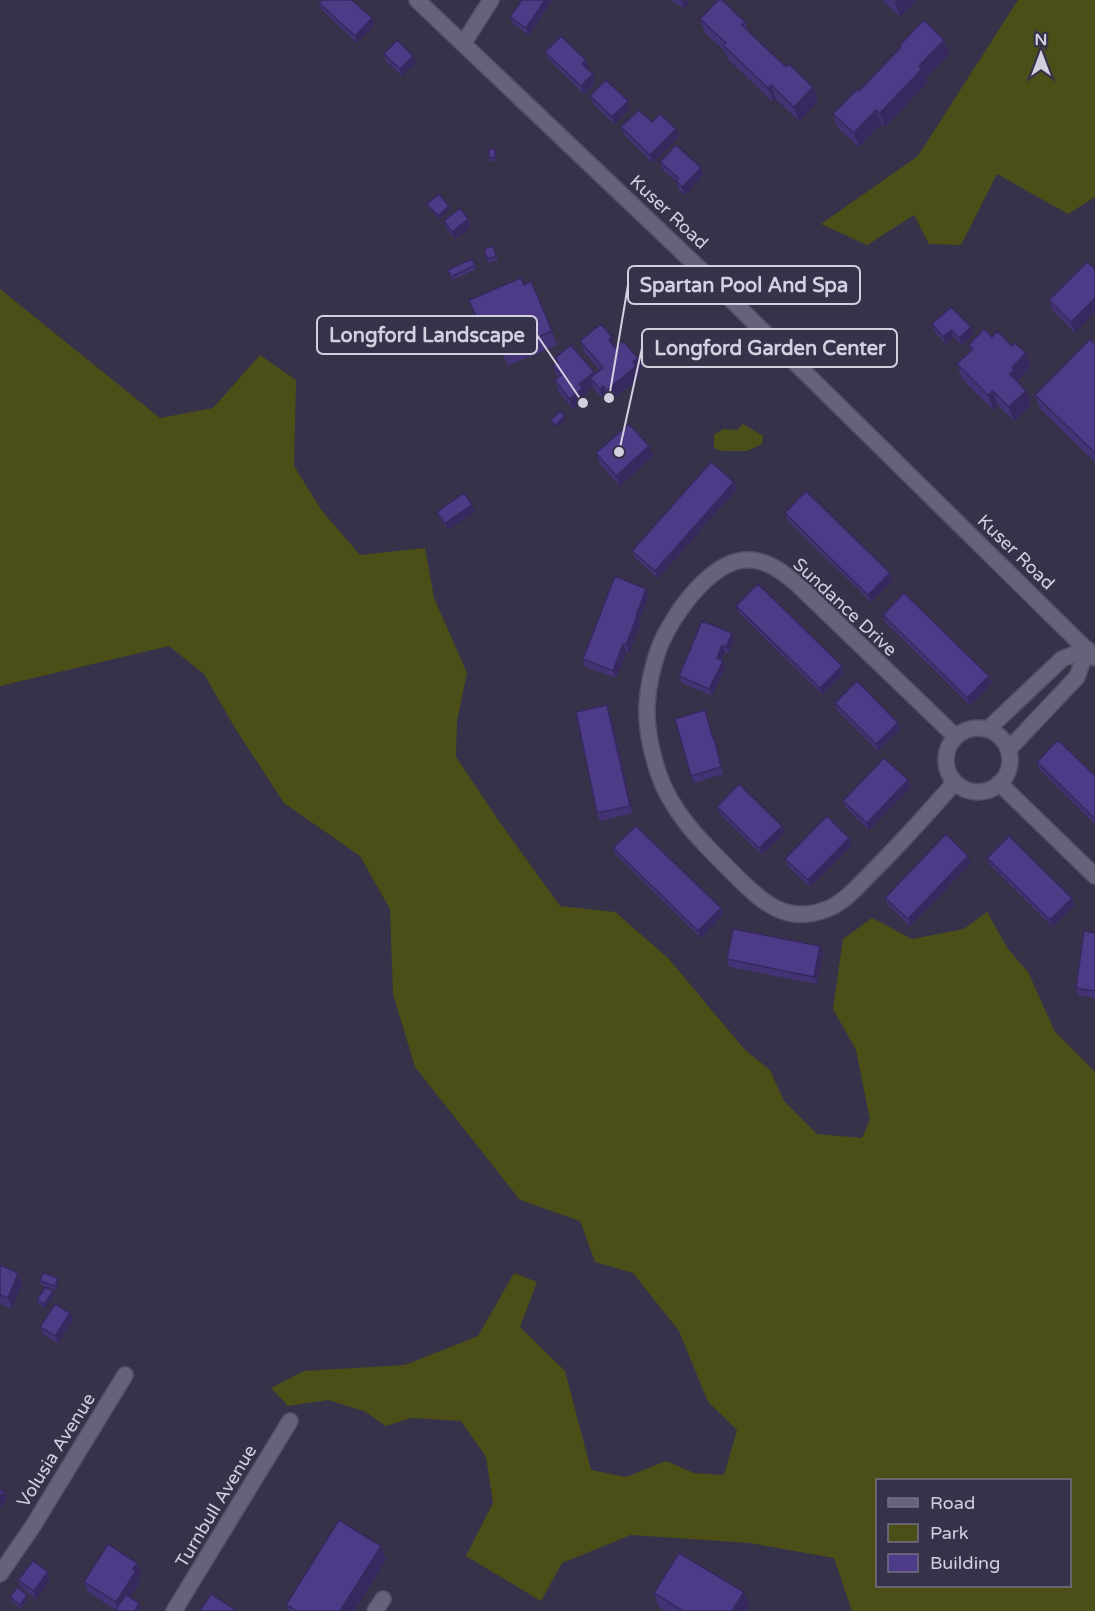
<svg xmlns="http://www.w3.org/2000/svg" width="1095" height="1611" font-family="'Varela Round',sans-serif">
	<style>
		.green { fill: #4c4e17; fill-rule: evenodd }
		.lines { fill: none; stroke-linecap: round; stroke-linejoin: round }
		.minor-casing { stroke: #535064; stroke-width: 18 }
		.minor { stroke: #66627c; stroke-width: 15 }
		.wall { fill: #433375 }
		.shaded-wall { fill: #37295f }
		.building { fill: #4e3b88; stroke: #37295f; stroke-width: 1.5 }
		.labels { text-anchor: middle; stroke-width: 4.5; stroke-linejoin: round; paint-order: stroke }
		.street-label { font-size: 18px; fill: #d2d0df; stroke: #363249 }
		.leader { fill: none; stroke: #d2d0df; stroke-width: 2 }
		.callout-dot { fill: #d2d0df; stroke: #363249; stroke-width: 2 }
		.callout { fill: #363249; stroke: #d2d0df; stroke-width: 2 }
		.callout-label { font-size: 20px; text-anchor: middle; font-weight: bold; fill: #d2d0df }
	</style>
	<rect width="100%" height="100%" fill="#363249"/>
	<path class="green" d="M1018,0H1095V197L1068,214L997,174L961,245L929,244L914,215L867,245L821,224L918,156Z
		M0,289L160,418L213,408L260,355L296,380L294,466L322,511L360,555L425,548L434,598L467,673L457,721L456,757L501,824L560,906L615,912L668,958L745,1050L770,1070L784,1101L817,1134L862,1138L870,1120L856,1050L833,1009L843,939L872,918L912,939L964,929L987,912L1008,949L1028,972L1055,1032L1095,1072V1611H852L834,1558L750,1543L631,1535L562,1563L541,1601L466,1556L493,1503L486,1457L461,1421L411,1418L386,1426L364,1411L328,1400L288,1406L271,1388L304,1371L405,1365L478,1336L514,1273L537,1282L520,1327L565,1371L591,1470L626,1477L666,1461L694,1473L724,1475L737,1430L708,1402L679,1331L633,1273L595,1262L580,1221L520,1200L415,1067L393,994L390,909L360,856L284,803L235,728L204,674L169,646L0,686ZM878,1480H1070V1586H878Z
		M743,424L763,436L762,444L747,451H721L714,448V435L723,429L737,430Z"/>
	<g class="lines">
		<defs>
			<path id="minor" d="M417,0L700,269L1095,658
				M463,44L491,0
				M946 760a32 32 0 1 1 64 0a32 32 0 1 1-64 0Z
				M988,729L1062,659L1087,649
				M1008,750L1077,677L1087,649
				M955,782C928,813 901,843 872,872C859,885 844,903 827,909C787,925 763,903 736,876C705,845 672,815 658,772C651,751 646,728 647,705C648,687 653,665 659,648C672,615 716,550 758,561C773,564 786,575 797,584L956,737
				M999,783L1095,876
				M0,1574L33,1526L125,1375
				M174,1611L290,1421
				M375,1611L383,1599"/>
		</defs>
		<use href="#minor" class="minor-casing"/>
		<use href="#minor" class="minor"/>
	</g>
	<path class="wall" d="M522,0H552L529,35L513,24L510,17Z
		M671,0H689L684,8Z
		M882,0H917L900,17Z
		M319,3L374,25L357,43L322,10Z
		M700,19L745,22L748,30L818,101L799,121L776,99L773,102L728,59L725,51L705,33Z
		M944,40L949,54L926,78L927,83L885,127L882,124L859,147L838,128L833,114L859,91L900,48V45Z
		M545,52L586,60L589,67L587,69L593,74L595,82L584,94L548,59Z
		M384,54L416,63L402,76L386,61Z
		M590,96L630,108L614,124L593,104Z
		M652,122L676,129L679,136L653,163L624,135L621,127Z
		M495,149L496,152V161H490L489,157Z
		M660,162L701,168L703,175L685,195L678,188L676,181L662,169Z
		M427,204L450,209L439,219L429,208Z
		M468,219L471,227L455,239L446,228L444,221Z
		M493,246L498,260L488,263L484,249Z
		M475,265L476,269L453,280L448,270Z
		M1095,269L1075,333L1053,311L1049,300Z
		M524,285L552,331L557,345L508,366L494,333L484,337L469,300Z
		M932,324L973,334L962,345L953,337L946,344L934,331Z
		M612,337L615,347L638,358L642,368L638,372L640,377L611,401L607,396L604,400L594,389L593,386L585,393L587,399L573,409L558,391L555,380L558,378L553,366L557,363L555,358L594,372L595,374L600,370L584,352L580,341Z
		M992,337L1026,353L1031,367L1018,380L1019,384L1026,391L1031,405L1014,421L998,405L993,410L962,379L957,364L971,351L969,345Z
		M1095,344V462L1040,409L1035,395Z
		M649,446L653,456L620,486L600,464L596,453Z
		M734,482L737,489L658,578L635,558L632,551Z
		M437,512H475L448,530L440,519Z
		M785,513L890,573L893,580L871,602L787,520Z
		M649,596L639,621L640,624L629,653L626,651L616,678L585,667L583,659Z
		M736,606L842,666L844,673L823,695L739,613Z
		M883,615L989,676L992,683L970,705L885,622Z
		M702,621L734,640L729,654L725,652L721,660L723,661L725,668L712,696L682,683L679,676Z
		M835,703L898,723L900,730L878,751L837,710Z
		M610,712L633,813L600,821L597,813Z
		M707,717L713,738H714L717,745L723,774L694,783L691,776Z
		M1037,762L1095,776V824L1039,769Z
		M908,780L911,787L869,830L846,808L843,801Z
		M717,807L784,833L762,855L720,814Z
		M849,838L852,845L810,887L788,866L785,859Z
		M613,848L721,908L723,915L701,938L616,855Z
		M987,858L1075,905L1053,927L990,865Z
		M971,863L910,926L888,905L885,898Z
		M1095,933V998L1078,995L1076,988Z
		M820,946L823,953L817,984L729,967L727,959Z
		M0,1265L18,1273L22,1283L12,1309L0,1304Z
		M40,1281L59,1282L56,1290L41,1285Z
		M53,1291L54,1295L45,1308L38,1303L37,1299Z
		M70,1313L73,1320L58,1343L43,1334L40,1327Z
		M381,1546L386,1560L354,1611H289L286,1605Z
		M137,1563L141,1573L138,1578L140,1582L130,1597L139,1603L142,1611H117L88,1592L84,1582Z
		M50,1579L36,1599L21,1587L18,1580Z
		M654,1593L749,1606L746,1611H665L659,1607Z
		M10,1597L28,1598L21,1609L11,1601Z"/>
	<path class="shaded-wall" d="M545,0H552L529,35L526,28Z
		M681,0H689L684,8Z
		M898,0H917L900,17L895,3Z
		M372,18L374,25L357,43L355,36Z
		M944,40L949,54L926,78L927,83L885,127L880,113L919,66Z
		M413,56L416,63L402,76L400,69Z
		M586,60L589,67L585,72L582,64Z
		M593,74L595,82L584,94L581,86Z
		M771,85L776,99L773,102L768,88Z
		M813,87L818,101L799,121L794,107Z
		M628,101L630,108L614,124L612,117Z
		M876,110L882,124L859,147L854,133Z
		M676,129L679,136L653,163L650,155Z
		M701,168L703,175L685,195L682,187Z
		M449,206L450,209L439,219L438,216Z
		M468,219L471,227L455,239L452,232Z
		M1095,298V312L1075,333L1071,322Z
		M971,327L973,334L962,345L959,338Z
		M951,330L953,337L946,344L943,337Z
		M612,337L616,348L609,340Z
		M1026,353L1031,367L1018,380L1020,384L1010,374L1012,367Z
		M638,358L642,368L638,372L640,377L611,401L607,390L633,362Z
		M594,372L598,382L590,378L593,386L585,393L587,399L573,409L569,399L579,384Z
		M603,386L607,396L604,400L600,389Z
		M993,391L998,405L993,410L988,395Z
		M1026,391L1031,405L1014,421L1009,407Z
		M565,416L566,420L556,428L555,425Z
		M649,446L653,456L620,486L616,476Z
		M734,482L737,489L658,578L655,571Z
		M472,505L475,512L448,530L445,523Z
		M890,573L893,580L871,602L868,595Z
		M646,589L649,596L639,621L640,624L629,653L626,645L636,616Z
		M732,633L734,640L729,654L726,647Z
		M623,644L626,651L616,678L613,671Z
		M722,645L725,652L719,665L717,658Z
		M723,661L725,668L712,696L709,689Z
		M842,666L844,673L823,695L820,688Z
		M989,676L992,683L970,705L967,698Z
		M607,705L610,712L633,813L630,806Z
		M898,723L900,730L878,751L876,744Z
		M714,738L717,745L723,774L721,767Z
		M908,780L911,787L869,830L867,823Z
		M782,826L784,833L762,855L759,848Z
		M849,838L852,845L810,887L808,880Z
		M968,856L971,863L910,926L908,919Z
		M1072,898L1075,905L1053,927L1050,920Z
		M721,908L723,915L701,938L698,931Z
		M820,946L823,953L817,984L814,977Z
		M18,1273L22,1283L12,1309L8,1298Z
		M58,1278L59,1282L56,1290L55,1286Z
		M53,1291L54,1295L45,1308L44,1304Z
		M70,1313L73,1320L58,1343L55,1336Z
		M4,1492L7,1499L0,1509V1498Z
		M381,1546L386,1560L354,1611H340Z
		M137,1563L141,1573L138,1578L140,1582L121,1611H119L116,1602L133,1569Z
		M48,1572L50,1579L36,1599L34,1591Z
		M744,1592L749,1606L746,1611H732Z
		M27,1595L28,1598L21,1609L20,1605Z
		M139,1603L142,1611H135Z"/>
	<path class="building" d="M322,0H352L372,18L355,36L319,3Z
		M522,0H545L526,28L510,17Z
		M718,0H722L745,22L742,25L786,67L789,64L813,87L794,107L771,85L768,88L723,45L726,43L700,19Z
		M924,20L944,40L919,66L922,69L880,113L876,110L854,133L833,114L857,89L859,91L901,47L900,45Z
		M561,36L586,60L582,64L593,74L581,86L545,52Z
		M397,40L413,56L400,69L384,54Z
		M606,80L628,101L612,117L590,96Z
		M639,110L652,122L660,114L676,129L650,155L621,127Z
		M676,145L701,168L682,187L676,181L678,178L660,162Z
		M489,149H495V158L489,157Z
		M439,194L449,206L438,216L427,204Z
		M460,208L468,219L452,232L444,221Z
		M493,246L496,256L487,259L484,249Z
		M472,259L475,265L451,277L448,270Z
		M1087,262L1095,269V298L1071,322L1049,300Z
		M521,278L524,285L531,281L552,331L503,352L489,318L479,323L469,300Z
		M951,307L971,327L959,338L951,330L943,337L932,324Z
		M601,324L612,337L609,340L615,348L623,341L638,358L633,362L636,366L607,390L603,386L600,389L590,378L603,368L580,341Z
		M984,329L992,337L997,331L1012,346L1015,343L1026,353L1012,367L1014,370L1010,374L1026,391L1009,407L993,391L988,395L957,364L973,349L969,345Z
		M1090,339L1095,344V453L1035,395Z
		M571,345L594,372L579,384L583,388L569,399L555,380L561,375L553,366L558,362L555,358Z
		M560,411L565,416L555,425L551,420Z
		M629,424L649,446L616,476L596,453Z
		M711,462L734,482L655,571L632,551Z
		M806,491L890,573L868,595L785,513Z
		M464,493L472,505L445,523L437,512Z
		M615,576L646,589L636,616H637L626,645L623,644L613,671L583,659Z
		M758,584L842,666L820,688L736,606Z
		M904,593L989,676L967,698L883,615Z
		M702,621L732,633L726,647L722,645L717,658L723,661L709,689L679,676Z
		M857,681L898,723L876,744L835,703Z
		M607,705L630,806L597,813L576,712Z
		M705,710L713,739L714,738L721,767L691,776L675,719Z
		M1058,740L1095,776V819L1037,762Z
		M884,758L908,780L867,823L843,801Z
		M739,784L782,826L759,848L717,807Z
		M827,816L849,838L808,880L785,859Z
		M636,826L721,908L698,931L613,848Z
		M946,834L968,856L908,919L885,898Z
		M1009,836L1072,898L1050,920L987,858Z
		M733,929L820,946L814,977L727,959Z
		M1084,931L1095,933V991L1076,988Z
		M0,1265L18,1273L8,1298L0,1295Z
		M43,1273L58,1278L55,1286L40,1281Z
		M46,1287L53,1291L44,1304L37,1299Z
		M55,1304L70,1313L55,1336L40,1327Z
		M0,1489L4,1492L0,1498Z
		M339,1520L381,1546L340,1611H297L286,1605Z
		M108,1544L137,1563L133,1569L136,1571L116,1602L84,1582Z
		M679,1553L744,1592L732,1611H683L654,1593Z
		M33,1561L48,1572L34,1591L18,1580Z
		M17,1587L27,1595L20,1605L10,1597Z
		M211,1594L237,1611H200Z
		M126,1595L139,1603L135,1611H119L116,1609Z"/>
	<g class="labels">
		<g class="street-label">
			<text transform="translate(669 212) rotate(43)" y="6">Kuser Road</text>
			<text transform="translate(1016 552) rotate(44)" y="6">Kuser Road</text>
			<text transform="translate(845 607) rotate(43)" y="6">Sundance Drive</text>
			<text transform="translate(56 1450) rotate(-58)" y="6">Volusia Avenue</text>
			<text transform="translate(216 1506) rotate(-59)" y="6">Turnbull Avenue</text>
		</g>
	</g>
	<path class="leader" d="M609 398L628 285M583 403L537 335M619 452L642 348"/>
	<g class="callout-dot">
		<circle cx="609" cy="398" r="6"/>
		<circle cx="583" cy="403" r="6"/>
		<circle cx="619" cy="452" r="6"/>
	</g>
	<g class="callout">
		<rect x="628" y="266" width="232" height="38" rx="6"/>
		<rect x="317" y="316" width="220" height="38" rx="6"/>
		<rect x="642" y="329" width="255" height="38" rx="6"/>
	</g>
	<g class="callout-label">
		<text x="744" y="292">Spartan Pool And Spa</text>
		<text x="427" y="342">Longford Landscape</text>
		<text x="770" y="355">Longford Garden Center</text>
	</g>
	<rect x="876" y="1479" width="195" height="108" fill="#363249" stroke="#747185" stroke-width="1.5"/>
	<rect x="888" y="1498" width="30" height="9" fill="#66627c" stroke="#747185" stroke-width="1.5"/>
	<text x="930" y="1509" font-size="18" fill="#d2d0df">Road</text>
	<rect x="888" y="1524" width="30" height="18" fill="#4c4e17" stroke="#747185" stroke-width="1.5"/>
	<text x="930" y="1539" font-size="18" fill="#d2d0df">Park</text>
	<rect x="888" y="1554" width="30" height="18" fill="#4e3b88" stroke="#747185" stroke-width="1.5"/>
	<text x="930" y="1569" font-size="18" fill="#d2d0df">Building</text>
	<g transform="translate(1041 54)" stroke="#363249" stroke-width="4.5" paint-order="stroke">
	<path d="M0-4.5L10 22L0 15L-10 22Z" fill="#d2d0df"/>
	<text y="-9" font-size="16" font-weight="bold" text-anchor="middle" fill="#d2d0df">N</text>
	</g>
</svg>
